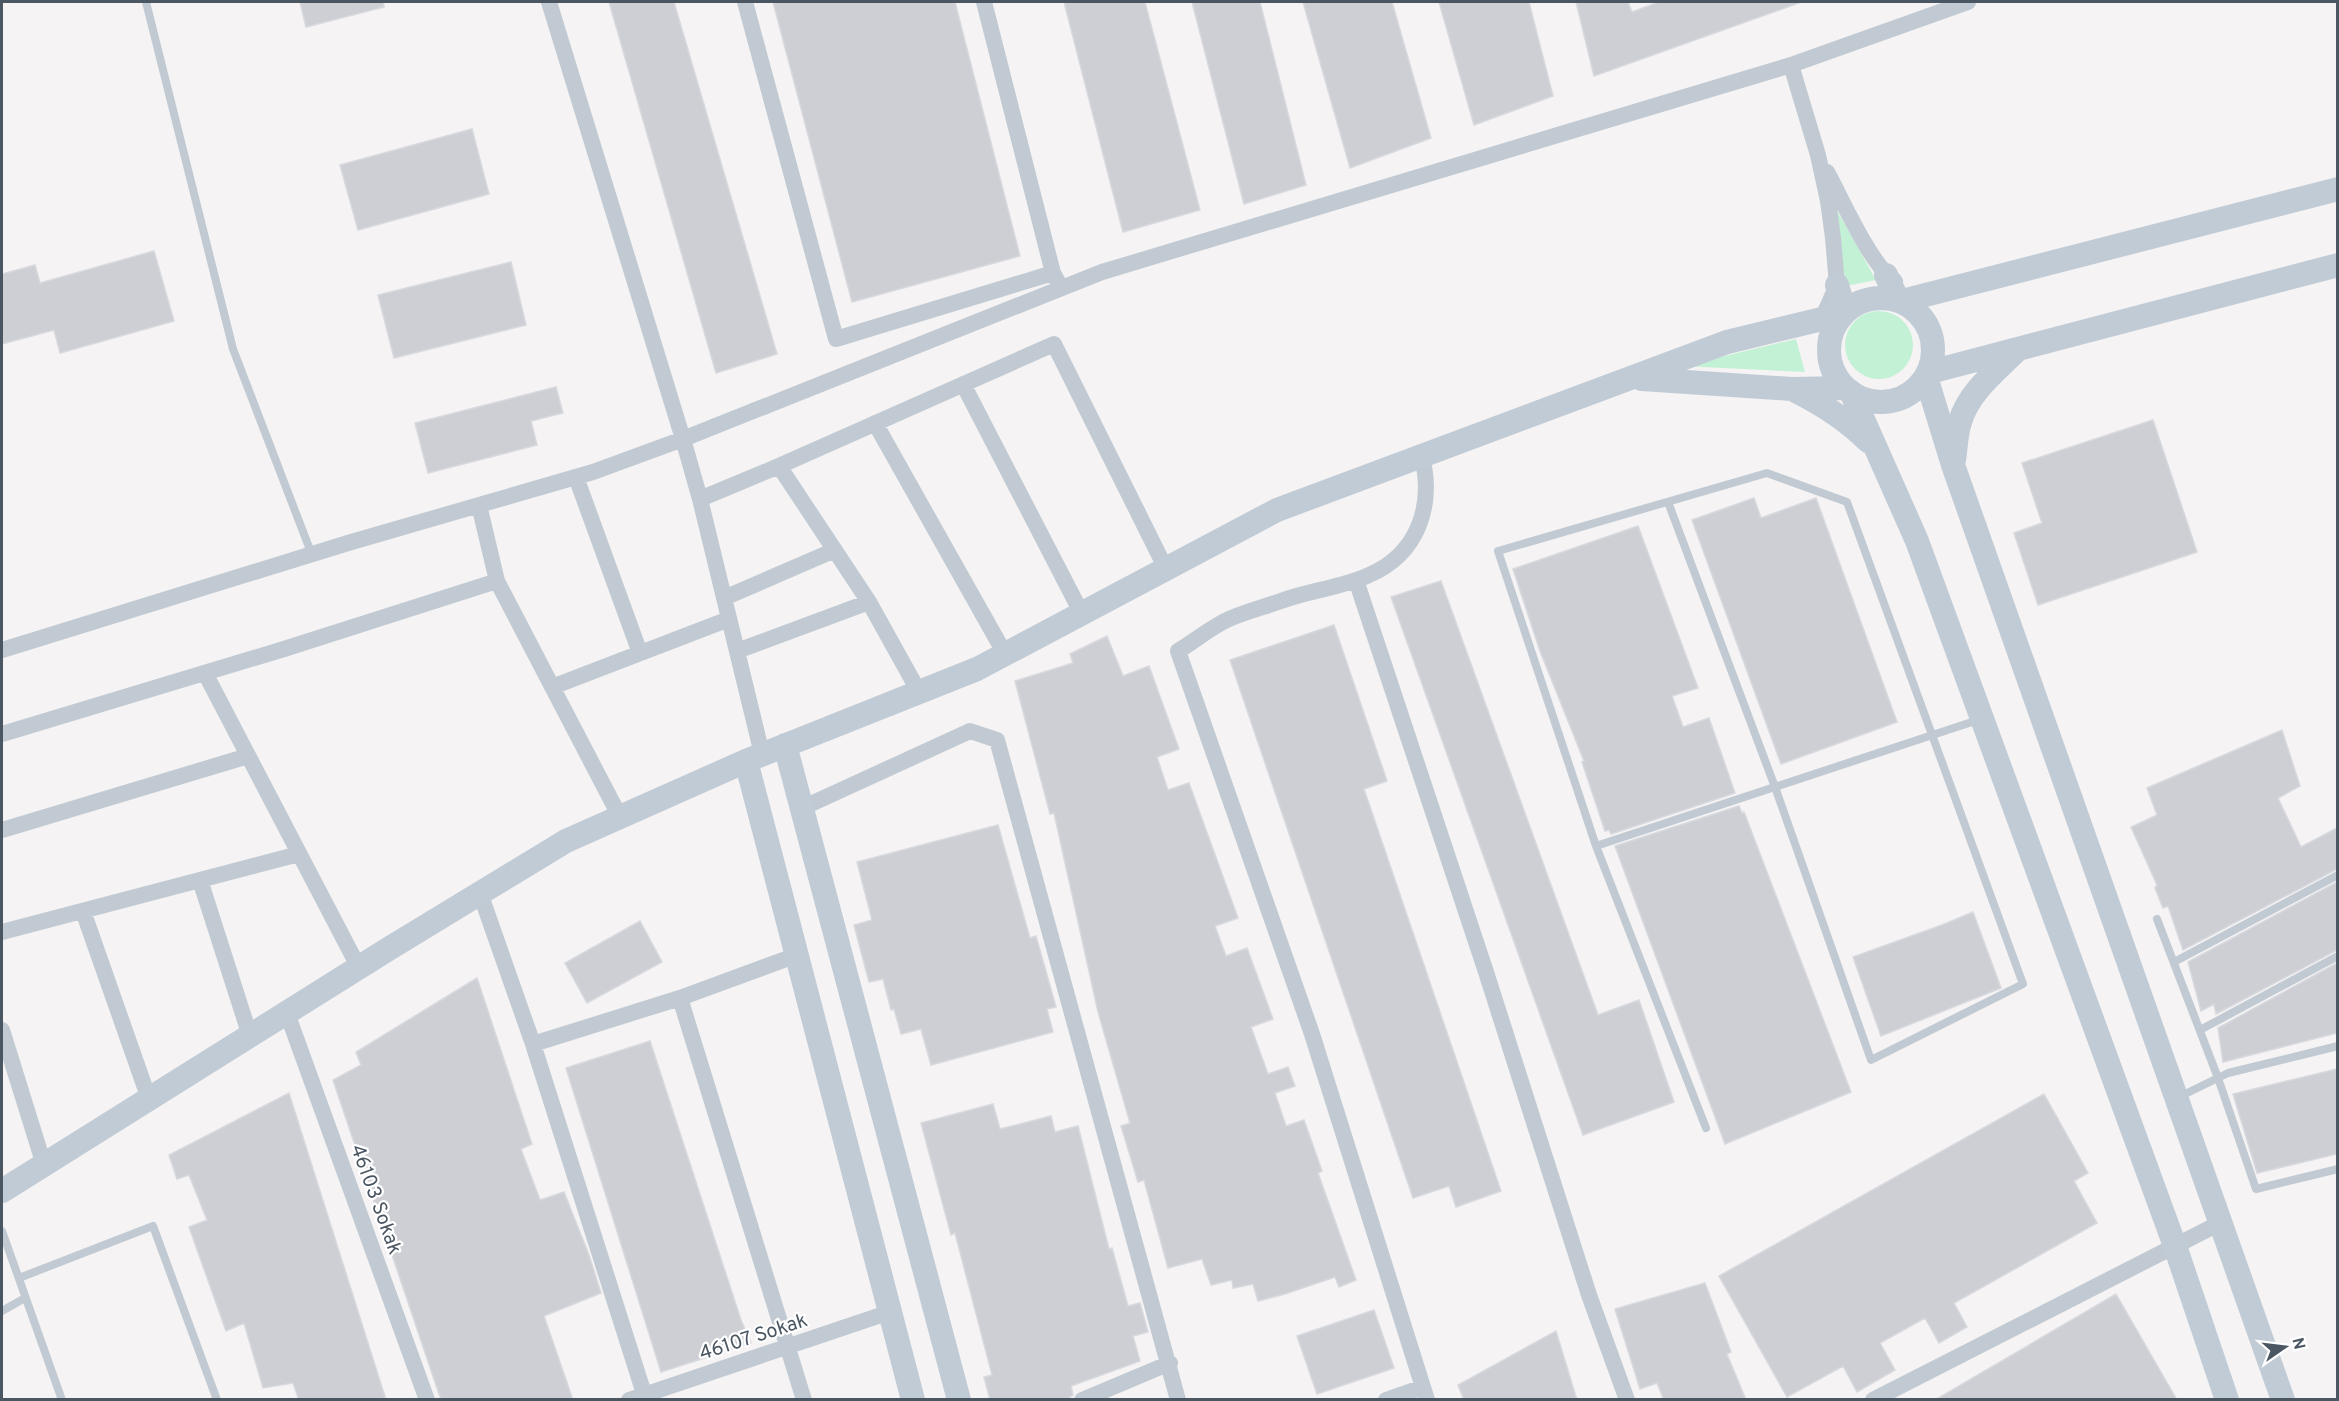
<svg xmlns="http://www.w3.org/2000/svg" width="2339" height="1401" font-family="Overpass,sans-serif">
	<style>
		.green { fill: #c3f1d5 }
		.building { fill: #cdcfd5; stroke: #d7d9de; stroke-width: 1.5 }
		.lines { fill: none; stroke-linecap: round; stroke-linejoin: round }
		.lane { stroke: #c1cad2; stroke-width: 8 }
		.street { stroke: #c1cad2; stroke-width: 16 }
		.secondary { stroke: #c1cbd6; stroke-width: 24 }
		.labels { text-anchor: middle; stroke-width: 4.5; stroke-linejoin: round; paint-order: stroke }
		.street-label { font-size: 20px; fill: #4a5661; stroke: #fff }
	</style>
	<rect width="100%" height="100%" fill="#f5f3f3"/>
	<path class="green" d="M1834,205L1876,280L1846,286Z
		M1845 345a34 34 0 1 1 68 0a34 34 0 1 1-68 0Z
		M1796,339L1805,372L1683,366Z"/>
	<path class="building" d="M300,2H383L384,7L306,27Z
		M609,2H674L777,354L716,373Z
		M773,2H955L1020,256L852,302Z
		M1064,2H1145L1200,210L1123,232Z
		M1192,2H1260L1306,185L1244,204Z
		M1303,2H1392L1431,138L1350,168Z
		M1439,2H1529L1553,96L1474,125Z
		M1576,2H1628L1632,12L1659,2H1799V3L1594,76Z
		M472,129L489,194L358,230L340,165Z
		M154,251L174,321L60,353L54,330L2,344V274L35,265L40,283Z
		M511,262L526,325L394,358L378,295Z
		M556,387L563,413L531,421L537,445L428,473L415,423Z
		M2153,420L2197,552L2038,605L2014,533L2042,523L2022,463Z
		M1754,498L1761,518L1816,498L1897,722L1781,764L1692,520Z
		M1638,526L1698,688L1672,696L1683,727L1709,718L1735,793L1611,834L1609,830L1605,831L1582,762L1584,761L1540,651L1513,569Z
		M1441,581L1598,1015L1639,1000L1674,1102L1583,1135L1391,597Z
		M1334,625L1387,781L1364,789L1501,1191L1456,1207L1449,1186L1413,1198L1230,660Z
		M1107,636L1123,676L1149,666L1179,749L1157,757L1168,790L1189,783L1238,918L1215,926L1226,956L1247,948L1273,1019L1251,1027L1268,1074L1288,1067L1295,1086L1275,1093L1286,1126L1304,1120L1322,1171L1318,1173L1356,1280L1339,1287L1335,1277L1285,1294L1258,1301L1253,1284L1233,1288L1232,1280L1211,1285L1202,1259L1168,1268L1144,1180L1138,1182L1121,1126L1130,1123L1098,1012L1054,813L1050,814L1015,681L1073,663L1070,654Z
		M2282,730L2300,786L2278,798L2301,847L2337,828V869L2183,950L2168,906L2163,908L2155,888L2157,885L2131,827L2157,815L2147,788Z
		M1739,806L1742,813L1744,812L1851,1092L1725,1144L1615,846Z
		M998,825L1030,938L1036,936L1056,1007L1047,1009L1053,1032L931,1065L921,1029L901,1034L894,1009L891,1010L883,979L869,982L854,925L872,920L857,862Z
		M2337,882V950L2216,1014L2214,1004L2201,1011L2188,962Z
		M1973,912L2001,988L1881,1036L1853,957L1942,925Z
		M640,921L662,962L587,1003L565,963Z
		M2337,963V1033L2223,1062L2218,1028Z
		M477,978L532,1144L521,1149L540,1200L564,1192L589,1255L601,1293L544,1316L573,1400H441L333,1080L361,1065L356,1052Z
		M650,1041L741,1320L751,1343L661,1372L566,1068Z
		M2337,1069V1154L2257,1173L2233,1094Z
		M289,1093L386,1400H299L293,1383L263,1388L244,1323L226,1331L189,1227L207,1220L189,1175L177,1179L169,1155Z
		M2044,1094L2088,1173L2074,1181L2097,1223L1954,1303L1967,1327L1939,1343L1925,1318L1880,1343L1895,1370L1857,1392L1843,1366L1787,1397L1719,1276Z
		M993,1104L1000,1129L1051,1116L1055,1132L1078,1126L1109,1249L1112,1248L1128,1306L1140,1303L1148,1332L1133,1336L1140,1361L1071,1386L1073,1395L1066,1400H990L984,1377L992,1375L955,1233L951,1235L921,1123Z
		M1705,1283L1731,1352L1727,1354L1746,1400H1664L1657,1383L1640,1389L1615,1309Z
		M2116,1294L2177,1400H1935Z
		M1374,1310L1394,1368L1317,1394L1297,1336Z
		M1556,1331L1577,1400H1464L1458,1385Z"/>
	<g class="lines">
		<path class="lane" d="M146,2L233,349L312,555
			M1668,502L1775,787L1871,1060L2023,984L1847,502L1767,473L1498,551L1596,846L1706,1128
			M1596,846L1981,719
			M2157,919L2218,1078L2256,1189L2338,1169
			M2174,962L2338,875
			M2200,1030L2338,956
			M2179,1097L2228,1073L2338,1046
			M2,1231L62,1400
			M19,1278L153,1226L217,1400
			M2,1311L25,1298"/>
		<path class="street" d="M549,2L683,439L1102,272L1791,65L1818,155L1828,201L1833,238L1837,285L1822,319
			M745,2L836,339L1053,273
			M984,2L1053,273L1058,282
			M1791,65L1968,2
			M1827,172C1842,199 1871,266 1895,281
			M963,384L1082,614
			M875,423L1005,654
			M1422,457C1434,506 1418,554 1369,575C1341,588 1310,590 1281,601C1264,607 1245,612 1229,619C1211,627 1195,641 1178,651L1312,1034L1427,1400
			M779,466L869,602L919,692
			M576,477L640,653
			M479,505L497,581
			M1356,580L1486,972L1589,1295L1627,1400
			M724,598L835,550
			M2,650L348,543L593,472L683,439L700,499
			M737,651L869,602
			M205,673L359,968
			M552,687L729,619
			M2,734L284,649L497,581L620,817
			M762,754L700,499L779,466L1054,344L1166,569
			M802,808L970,731L997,740L1178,1400
			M2,830L248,756
			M200,880L250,1036
			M480,893L533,1044L646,1400
			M83,911L149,1099
			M2,932L299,854
			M680,998L804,1400
			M287,1013L427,1400
			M2,1030L44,1165
			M533,1044L680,998L797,955
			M629,1400L890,1312
			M1082,1400L1170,1363
			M1386,1400L1423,1387
			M1873,1400L2220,1223"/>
		<path class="secondary" d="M1886,275L1898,300
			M1837,285L1845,312
			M1829 350a52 52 0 1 1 104 0a52 52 0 1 1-104 0Z
			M1902,301L2338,189
			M1930,372L2338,265
			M1926,377L1953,465L2283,1400
			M1642,379L1792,389L1845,388
			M1794,390C1822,404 1846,419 1868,441
			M1851,392L1917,541L2175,1246L2227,1400
			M1954,460C1956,447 1956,434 1960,422C1968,393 1996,371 2016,351
			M785,745L959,1400
			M746,761L913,1400
			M2,1191L390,948L566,841L746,761L977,669L1277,510L1727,342L1822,319L1839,318"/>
	</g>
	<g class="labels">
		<g class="street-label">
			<text transform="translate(377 1199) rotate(70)" y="7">46103 Sokak</text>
			<text transform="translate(753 1336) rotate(-18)" y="7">46107 Sokak</text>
		</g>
	</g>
	<rect width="2339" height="1401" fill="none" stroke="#4a5661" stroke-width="6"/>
	<g transform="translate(2285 1347) rotate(76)" stroke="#ffffff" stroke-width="4.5" paint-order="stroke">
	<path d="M0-4.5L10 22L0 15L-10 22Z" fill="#4a5661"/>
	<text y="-9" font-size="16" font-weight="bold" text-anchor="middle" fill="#4a5661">N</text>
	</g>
</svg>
